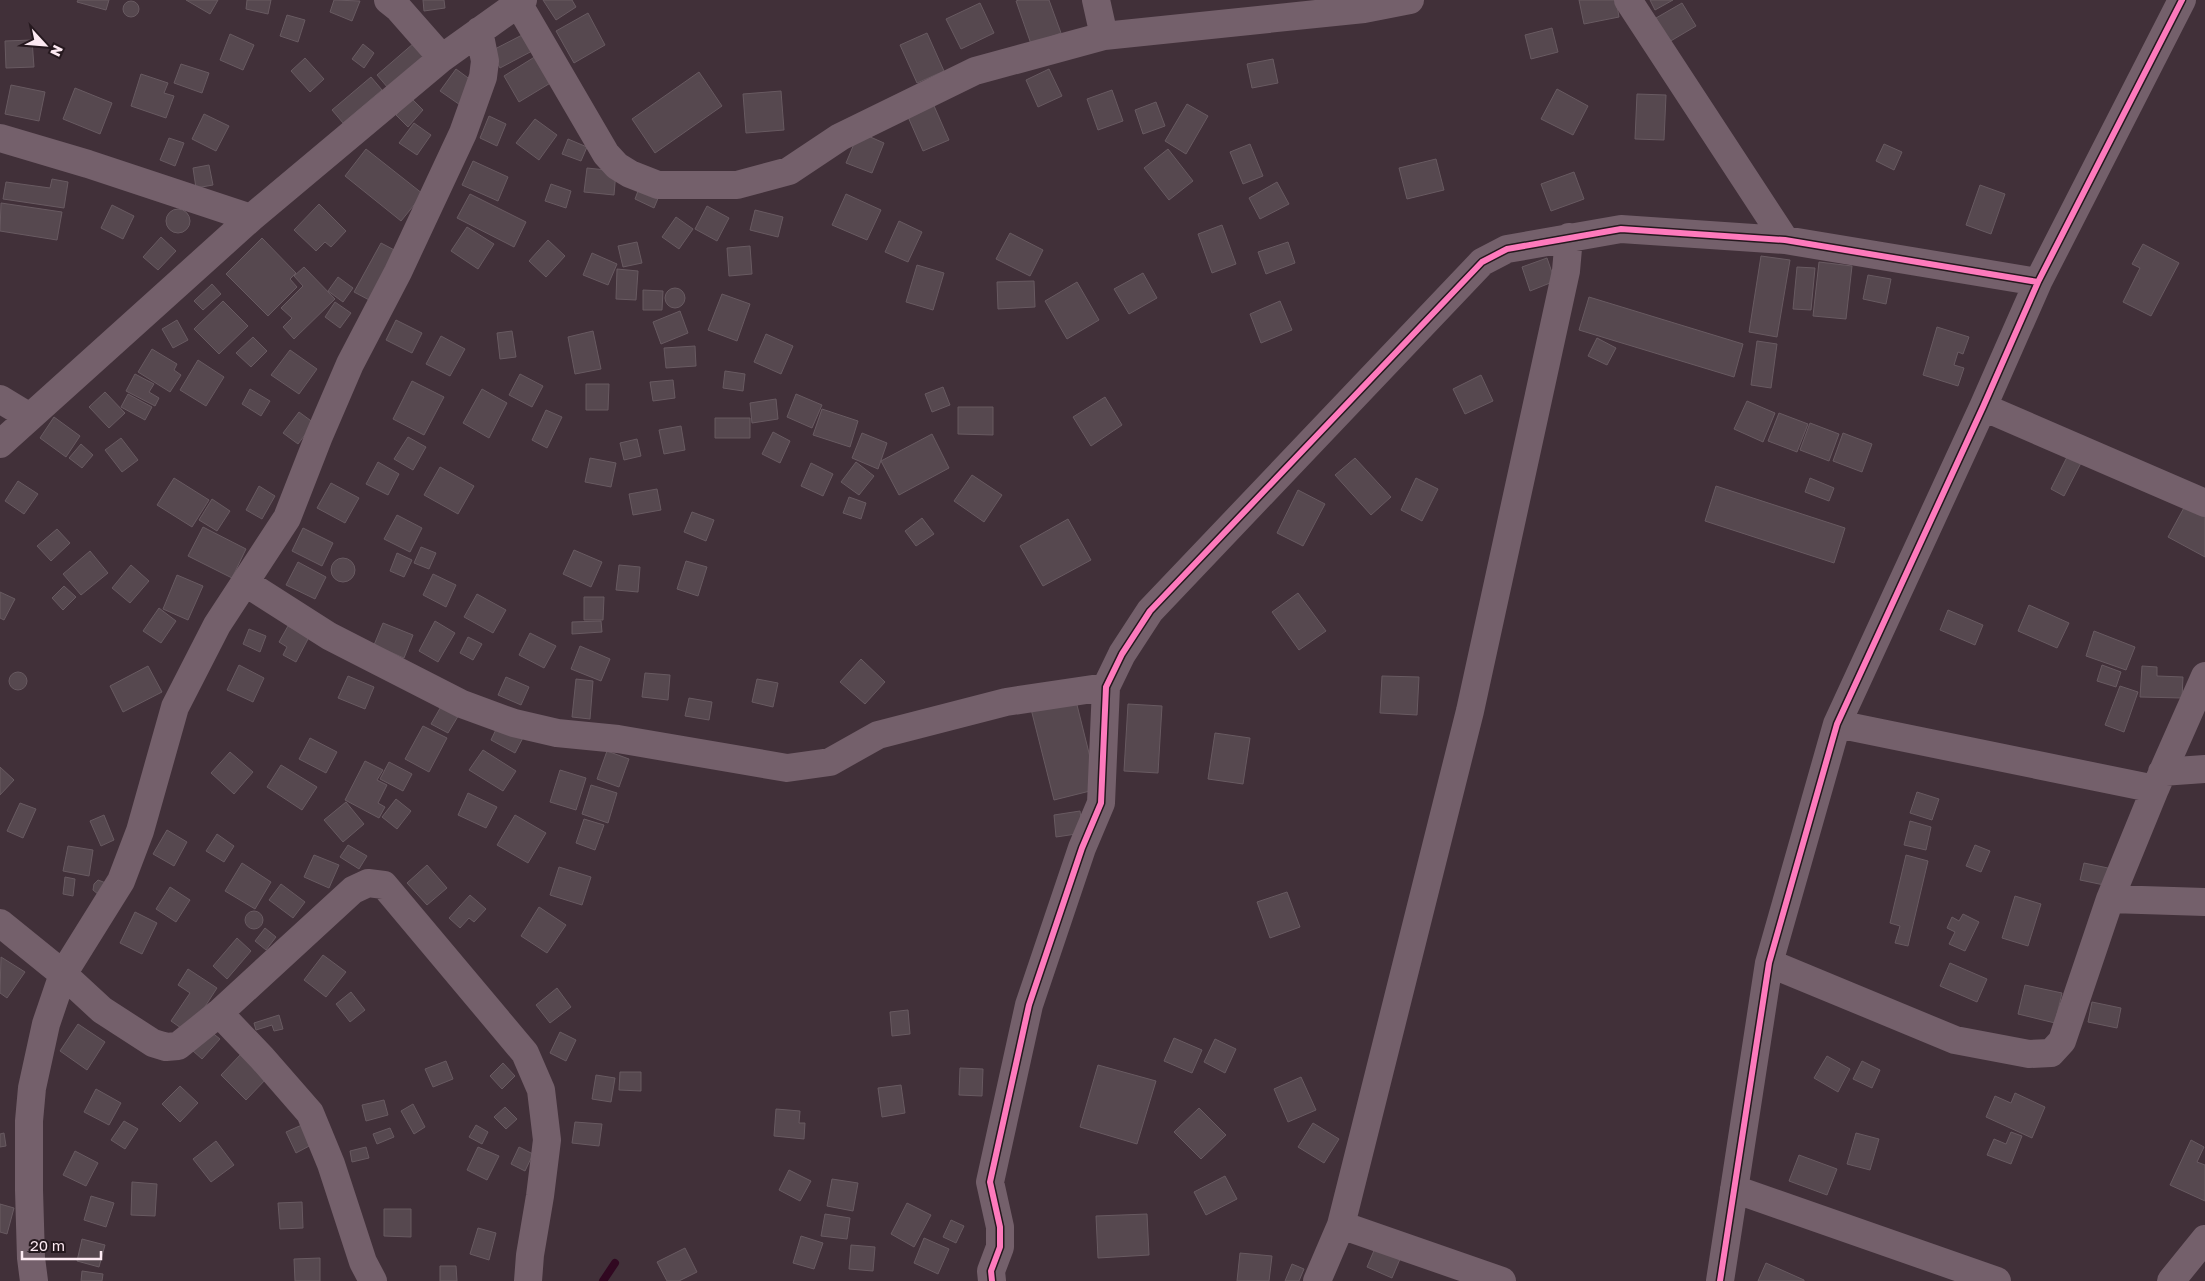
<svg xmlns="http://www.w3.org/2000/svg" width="2205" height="1281" font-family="'Golos Text',sans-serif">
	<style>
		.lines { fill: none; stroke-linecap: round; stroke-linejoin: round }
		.stream { stroke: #310821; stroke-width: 8 }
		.building { fill: #56484f; stroke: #685a61 }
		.street { stroke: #74606b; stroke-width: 28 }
		.cycleway-casing { stroke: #25181e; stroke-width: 9 }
		.cycleway { stroke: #fd7abc; stroke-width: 6 }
	</style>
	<rect width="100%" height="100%" fill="#413039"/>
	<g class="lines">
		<path class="stream" d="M603,1281L615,1263"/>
	</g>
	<path class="building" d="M78,0H109L106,10L77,2Z
		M186,0H218L210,14Z
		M247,0H271L268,14L246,9Z
		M334,0L360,1L352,21L330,12Z
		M423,0H444L445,8L424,11Z
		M543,0H572L576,7L556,20Z
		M1019,0H1049L1061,33L1031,44L1016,1Z
		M1579,0H1616L1619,17L1584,24Z
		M1650,0H1673L1655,10Z
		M123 9a8 8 0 1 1 16 0a8 8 0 1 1-16 0Z
		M980,3L994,33L961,49L946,19Z
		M1682,3L1696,26L1669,42L1656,18Z
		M588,13L605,45L574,63L556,31Z
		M287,15L305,20L298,42L280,36Z
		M1552,28L1558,52L1531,59L1525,35Z
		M526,33L534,50L500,68L491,51Z
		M927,33L944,71L917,83L900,45Z
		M230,34L254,45L243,70L220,60Z
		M32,40L34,67L6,68L5,41Z
		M414,43L426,56L388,88L377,75Z
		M363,44L374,53L364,68L352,59Z
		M541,53L557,79L519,102L504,76Z
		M305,58L324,79L310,92L291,71Z
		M1273,59L1278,83L1252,88L1247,64Z
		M181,64L209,73L202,93L174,83Z
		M456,69L479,86L463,107L440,91Z
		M1049,69L1062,96L1038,107L1026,80Z
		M699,72L722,106L655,153L632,119Z
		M141,74L168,83L164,93L174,96L166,118L131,106Z
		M371,77L382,90L343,123L332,110Z
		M11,85L45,92L39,121L5,114Z
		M75,88L112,103L100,134L63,119Z
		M1557,89L1588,106L1573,135L1541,119Z
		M1112,90L1123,121L1098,130L1087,99Z
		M781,91L784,130L746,133L743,94Z
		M1637,94L1666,95L1664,140L1635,139Z
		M411,98L423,110L408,127L396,115Z
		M931,99L949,140L923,151L905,110Z
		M1156,102L1165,126L1143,134L1135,110Z
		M1187,104L1208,116L1186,154L1165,141Z
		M204,114L229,126L216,151L192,139Z
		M489,116L506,124L497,146L480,138Z
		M535,119L557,135L539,160L516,143Z
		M414,123L431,135L417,155L399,143Z
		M859,132L884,143L872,173L846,163Z
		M169,138L184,143L175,166L160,160Z
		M568,139L587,147L581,161L562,154Z
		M1250,144L1263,176L1243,184L1230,152Z
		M1884,144L1902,152L1894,170L1876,161Z
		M366,149L423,194L401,221L345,176Z
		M1168,149L1193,181L1169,200L1144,168Z
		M1436,159L1444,190L1407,199L1399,168Z
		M473,161L508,177L498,201L462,185Z
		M209,165L213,185L196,188L193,168Z
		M587,168L616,171L614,195L584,192Z
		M1574,172L1584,199L1551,211L1541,184Z
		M52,179L68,182L64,208L3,199L6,182L50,188Z
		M1277,182L1289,204L1260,219L1249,198Z
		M641,183L661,191L654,208L635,199Z
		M551,184L571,191L566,208L545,201Z
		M1980,185L2005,194L1991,234L1966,225Z
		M470,194L526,222L514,247L457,218Z
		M846,194L881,210L867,240L832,225Z
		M1,203L62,212L57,240L0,231Z
		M319,204L346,231L331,247L325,242L316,251L294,230Z
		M112,205L134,216L123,239L101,228Z
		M707,206L729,218L717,241L695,229Z
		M166 221a12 12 0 1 1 24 0a12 12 0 1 1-24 0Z
		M755,210L783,217L778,237L750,230Z
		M676,217L693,229L679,249L662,237Z
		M899,221L922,232L908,262L885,252Z
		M1222,225L1236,264L1212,273L1198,234Z
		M467,227L494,244L478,269L451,251Z
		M1010,233L1043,250L1030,276L996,259Z
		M161,237L176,251L158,270L143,257Z
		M262,238L296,273L290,279L297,287L268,316L226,274Z
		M548,240L565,256L546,277L529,261Z
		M637,242L642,263L623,267L618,246Z
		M1288,242L1295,263L1266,274L1258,252Z
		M381,243L400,253L373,302L354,292Z
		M2143,244L2179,263L2151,316L2123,302L2140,268L2132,264Z
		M750,246L752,274L729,276L727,248Z
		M592,253L617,264L608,285L583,275Z
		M1761,256L1790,260L1777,337L1749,332Z
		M1547,258L1555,281L1530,291L1522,267Z
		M1819,262L1852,266L1846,319L1813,316Z
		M917,265L944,273L933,310L906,302Z
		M304,267L335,299L294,339L283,327L292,318L281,308L303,286L294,276Z
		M1797,267L1815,268L1811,310L1793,309Z
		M617,269L638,271L636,300L616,299Z
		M1143,273L1157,298L1129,314L1114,289Z
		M1868,275L1891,279L1886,304L1863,299Z
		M338,277L353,288L343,302L328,291Z
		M1034,281L1035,307L998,309L997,282Z
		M1077,282L1099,320L1067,339L1045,301Z
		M212,284L221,294L203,310L194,301Z
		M665 298a10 10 0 1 1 20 0a10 10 0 1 1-20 0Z
		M643,290L663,291L662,310H643Z
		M722,294L750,304L737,341L708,330Z
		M1589,297L1743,344L1734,377L1579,330Z
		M223,301L248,326L219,354L194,329Z
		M1280,301L1292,330L1261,343L1250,314Z
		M335,302L351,313L340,328L325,317Z
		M680,311L688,333L661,344L653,322Z
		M177,320L188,340L173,348L162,329Z
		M396,320L422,333L412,353L386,340Z
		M1937,327L1969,337L1963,354L1958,352L1954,365L1964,368L1958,386L1923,375Z
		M512,331L516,357L500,359L497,333Z
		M593,331L601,369L575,374L568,337Z
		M766,334L793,346L781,374L754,362Z
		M441,336L465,349L450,376L426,364Z
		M253,337L267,351L251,367L236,353Z
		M1597,338L1616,348L1607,365L1588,356Z
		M1757,341L1777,344L1771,388L1751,385Z
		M695,346L696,366L666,368L664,348Z
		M152,349L177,364L174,370L181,375L170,392L138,372Z
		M290,350L317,369L299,394L271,375Z
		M198,360L224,377L206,406L180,390Z
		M725,371L745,374L743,391L723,388Z
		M135,374L154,384L149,392L159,398L155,406L126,391Z
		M520,374L543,386L532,407L509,395Z
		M1481,375L1493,401L1465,414L1453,389Z
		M673,380L675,398L653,401L650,382Z
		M412,381L444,397L424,435L393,419Z
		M586,384H609L608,410H586Z
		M943,387L950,405L932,412L925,394Z
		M250,389L270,401L261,416L242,404Z
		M482,389L507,403L489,438L463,423Z
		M105,392L125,413L109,428L89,407Z
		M128,394L152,407L145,420L121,407Z
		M796,394L822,405L812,428L787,417Z
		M1105,397L1122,425L1091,446L1073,417Z
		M776,399L778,419L752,423L750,403Z
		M1747,401L1775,413L1763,442L1734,429Z
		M958,407H993V435L958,434Z
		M822,409L858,421L850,447L813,435Z
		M546,410L562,417L547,448L532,440Z
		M299,412L314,423L298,444L283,433Z
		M1779,413L1808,424L1797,452L1768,441Z
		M54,417L80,436L66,457L40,438Z
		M715,418H750V438H715Z
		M1810,423L1839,434L1829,461L1800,450Z
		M681,426L685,450L664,454L659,430Z
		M773,432L790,441L780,463L762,454Z
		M862,433L887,443L878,469L852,458Z
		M1843,433L1872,444L1862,472L1833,461Z
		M932,434L949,468L899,495L881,461Z
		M408,437L426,447L413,470L394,459Z
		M121,438L138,460L122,472L105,450Z
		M637,439L641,456L624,460L620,443Z
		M81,444L93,455L82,468L69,458Z
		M2068,455L2082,461L2064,496L2051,489Z
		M590,458L616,463L611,487L585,482Z
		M1355,458L1391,497L1371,515L1335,475Z
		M378,462L399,474L388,495L366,484Z
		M856,462L874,476L859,495L841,482Z
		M811,463L833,474L823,496L801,486Z
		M440,467L474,486L458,514L424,495Z
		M972,475L1002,495L984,522L954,501Z
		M174,478L209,500L192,527L157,505Z
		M1416,478L1438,489L1422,521L1401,510Z
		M1810,478L1834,488L1829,501L1805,492Z
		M18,481L38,494L24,514L5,501Z
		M331,483L359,498L345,523L317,508Z
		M259,486L275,496L262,519L246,510Z
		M1716,486L1845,528L1834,563L1705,521Z
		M657,489L661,510L633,515L629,494Z
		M1298,490L1325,504L1303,546L1277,533Z
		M849,497L866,503L861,519L843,513Z
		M212,499L230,511L217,531L199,520Z
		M2186,504L2205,515V557L2168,537Z
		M692,512L714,520L706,541L684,532Z
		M397,515L422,528L410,552L384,539Z
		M922,518L934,534L916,546L905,531Z
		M1068,519L1091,560L1043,586L1020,546Z
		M203,527L246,549L232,578L188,556Z
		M303,528L333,543L322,566L292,551Z
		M57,529L70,543L51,561L37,546Z
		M421,547L436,553L429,569L414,563Z
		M574,550L602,562L591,587L563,574Z
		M90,551L108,573L81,595L63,574Z
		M397,553L412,560L404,577L390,571Z
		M331 570a12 12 0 1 1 24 0a12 12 0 1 1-24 0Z
		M686,561L707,567L698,596L677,589Z
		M298,562L326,577L315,599L286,585Z
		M131,565L149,581L130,603L112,588Z
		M619,565L640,567L638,592L616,590Z
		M433,574L456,585L446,607L423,595Z
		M177,575L203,586L188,620L163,609Z
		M64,586L76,597L63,610L52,598Z
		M0,592L15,599L4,620L0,618Z
		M1298,593L1326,631L1299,650L1272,612Z
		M477,594L506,610L493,633L464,617Z
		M584,597H604L603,620H584Z
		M2029,605L2069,623L2057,648L2018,631Z
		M159,608L176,621L161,643L143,631Z
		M1948,610L1983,625L1975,645L1940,630Z
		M435,621L455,633L438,662L419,651Z
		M601,621L602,632L572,634V622Z
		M383,623L413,635L404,658L374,645Z
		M288,626L309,637L296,662L283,655L287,647L279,642Z
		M249,629L266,636L260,652L243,644Z
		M2094,631L2135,647L2126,670L2086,656Z
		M530,633L556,646L544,668L519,655Z
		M468,637L482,644L473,660L460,653Z
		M580,646L610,659L601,681L571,669Z
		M861,659L885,682L865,704L840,682Z
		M239,665L264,678L253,702L227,690Z
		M2102,665L2121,672L2116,687L2097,681Z
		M148,666L162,692L123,712L110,686Z
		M2142,666L2157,667V676L2183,677L2182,698L2140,697Z
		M9 681a9 9 0 1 1 18 0a9 9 0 1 1-18 0Z
		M645,673L670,675L668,700L642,697Z
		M348,676L374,687L365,709L338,698Z
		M1382,676L1419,677L1417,715L1380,713Z
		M506,677L529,687L521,705L498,695Z
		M576,679L593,681L590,719L572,717Z
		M757,679L778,683L773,707L752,702Z
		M2120,686L2138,692L2124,732L2105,725Z
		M1075,697L1098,789L1054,800L1031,709Z
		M689,698L712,702L709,720L685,716Z
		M443,703L460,713L448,733L431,724Z
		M1128,704L1162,706L1158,773L1124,771Z
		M500,721L525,734L515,753L491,740Z
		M423,726L447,738L429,772L405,759Z
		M1215,733L1250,738L1243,784L1208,779Z
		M310,738L337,752L326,773L299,759Z
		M483,750L516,771L503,791L469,770Z
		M607,751L629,759L619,787L597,779Z
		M230,752L253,772L234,794L211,773Z
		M365,761L383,770L377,780L387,785L378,803L385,807L379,818L345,800Z
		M389,762L412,774L403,791L380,779Z
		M281,765L317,787L302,810L267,787Z
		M0,767L14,780L0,795Z
		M560,770L586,778L576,810L550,802Z
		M591,785L617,793L608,823L582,814Z
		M1917,792L1939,799L1932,820L1910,813Z
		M468,793L497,807L486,828L458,815Z
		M396,799L411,811L397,829L382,817Z
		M346,802L364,824L343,842L324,820Z
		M20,803L36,809L23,838L7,831Z
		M1080,811L1083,833L1056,837L1054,815Z
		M104,815L114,840L101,846L90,821Z
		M515,815L546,833L528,863L497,845Z
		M584,819L604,825L595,850L576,843Z
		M1910,821L1931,827L1926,850L1904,845Z
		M167,830L187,842L174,866L153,854Z
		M217,834L234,846L224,862L206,851Z
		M348,845L367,856L359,869L340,857Z
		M1975,845L1990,851L1981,872L1966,866Z
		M68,846L93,850L89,876L63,871Z
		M314,855L339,865L329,888L304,877Z
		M1906,855L1928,861L1908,946L1895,943L1900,926L1890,923Z
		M242,863L271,882L255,909L225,891Z
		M2084,863L2108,868L2104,885L2080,880Z
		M427,865L447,888L427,905L407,883Z
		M559,867L591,877L582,905L550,895Z
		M65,877L75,879L73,896L63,894Z
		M98,880L106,883L99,895L93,890L94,884Z
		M281,884L305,902L293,918L269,900Z
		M170,887L190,900L176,922L156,909Z
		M1287,892L1300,927L1270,938L1257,902Z
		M470,895L486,909L474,922L469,918L460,928L449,918Z
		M2015,896L2041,904L2028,946L2002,938Z
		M539,907L566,925L547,953L521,936Z
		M245 920a9 9 0 1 1 18 0a9 9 0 1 1-18 0Z
		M135,912L157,923L142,954L120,943Z
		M1963,914L1979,922L1965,951L1949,944L1955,932L1947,928L1952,917L1959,921Z
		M265,928L276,937L266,950L255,941Z
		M237,938L251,951L227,979L213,966Z
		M323,955L346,972L326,997L304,980Z
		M1,957L25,972L7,998L0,993Z
		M1950,963L1987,979L1977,1002L1940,986Z
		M188,969L217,988L188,1033L171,1021L190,993L178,985Z
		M2025,985L2062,993L2055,1023L2018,1014Z
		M557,988L571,1007L550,1023L536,1005Z
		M351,992L365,1010L350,1022L336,1004Z
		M2092,1002L2121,1008L2117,1028L2088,1022Z
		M908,1010L910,1034L892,1036L890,1012Z
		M279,1015L283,1029L274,1031L272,1025L256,1030L254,1023Z
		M78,1024L105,1042L87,1070L60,1051Z
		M210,1031L220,1039L202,1059L193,1051Z
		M560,1032L576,1040L566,1061L550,1053Z
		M1174,1038L1202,1050L1192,1073L1164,1061Z
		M1215,1039L1236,1049L1225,1073L1204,1062Z
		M242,1053L268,1077L246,1100L221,1075Z
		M1827,1056L1850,1069L1838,1092L1814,1078Z
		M446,1061L453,1079L433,1087L425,1069Z
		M1862,1061L1880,1070L1872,1088L1853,1079Z
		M503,1063L515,1076L502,1089L490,1076Z
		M1098,1065L1156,1081L1137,1144L1080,1127Z
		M960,1068L983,1069L982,1096L959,1095Z
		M620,1072H641V1091L619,1090Z
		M596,1075L615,1078L611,1102L592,1099Z
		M1301,1077L1316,1110L1288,1122L1274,1089Z
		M901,1085L905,1113L882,1117L878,1088Z
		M180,1086L198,1103L180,1122L162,1104Z
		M96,1089L121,1103L109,1125L84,1112Z
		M2015,1093L2045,1107L2032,1138L1986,1117L1995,1096L2011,1103Z
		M384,1100L388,1115L366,1121L362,1105Z
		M413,1104L425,1127L414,1134L401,1111Z
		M505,1107L517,1119L506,1129L494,1117Z
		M1199,1108L1226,1135L1201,1159L1174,1132Z
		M776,1109L800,1111L799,1123H805L804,1139L774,1136Z
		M124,1121L138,1129L125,1149L111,1140Z
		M575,1122L602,1124L599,1146L572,1143Z
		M1313,1123L1339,1139L1324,1163L1298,1147Z
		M304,1124L313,1144L296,1153L286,1132Z
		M476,1125L488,1132L482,1144L469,1137Z
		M390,1128L394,1137L377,1144L373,1134Z
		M2011,1132L2022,1136L2011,1164L1987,1155L1994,1139L2006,1144Z
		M4,1133L6,1146L0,1147V1134Z
		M1856,1133L1879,1139L1870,1170L1847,1164Z
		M2191,1140L2204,1147L2197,1162L2205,1165V1201L2170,1185Z
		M216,1141L234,1165L211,1182L193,1159Z
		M366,1147L369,1158L352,1162L350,1151Z
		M478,1147L499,1156L487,1180L467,1170Z
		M519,1147L533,1154L525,1171L511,1164Z
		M75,1151L98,1163L86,1186L63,1175Z
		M1799,1155L1837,1169L1827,1195L1789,1181Z
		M789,1170L811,1181L800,1201L779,1190Z
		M1225,1176L1237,1199L1206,1215L1194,1192Z
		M832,1179L858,1183L853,1211L827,1206Z
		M132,1182L157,1184L155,1216L131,1215Z
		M91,1196L114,1203L106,1227L84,1220Z
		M302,1202L303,1228L280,1229L278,1203Z
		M907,1203L931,1215L914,1247L891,1234Z
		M0,1204L14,1208L7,1234L0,1232Z
		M384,1209H411V1237L384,1236Z
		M825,1214L850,1218L847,1239L821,1236Z
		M1147,1214L1149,1255L1098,1258L1096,1216Z
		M951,1220L964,1226L956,1243L943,1237Z
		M478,1228L496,1233L489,1260L470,1254Z
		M801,1236L823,1243L814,1269L793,1263Z
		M924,1238L949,1249L938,1274L914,1263Z
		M82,1239L105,1245L99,1267L77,1261Z
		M851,1245L875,1247L873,1271L849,1269Z
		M685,1248L697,1272L679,1281H667L657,1262Z
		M1375,1248L1400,1259L1392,1278L1367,1267Z
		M1240,1253L1272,1256L1269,1281H1237Z
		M320,1258V1281H295L294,1259Z
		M1766,1263L1804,1280V1281H1758Z
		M1292,1264L1304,1269L1299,1281H1285Z
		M440,1266H456L457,1281H440Z
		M82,1271L103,1274L102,1281H81Z"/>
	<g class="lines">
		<path class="street" d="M388,0L398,8L442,58
			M1096,0L1104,36
			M1628,0L1785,240
			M518,3L606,154L617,166L630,174L658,185H737L789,171L840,137L975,71L1104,36L1364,9L1410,0
			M0,138L88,164L251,218
			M0,399L28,416
			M1983,407L2205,503
			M0,444L251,218L442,58L523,0
			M246,583L329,636L462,704L514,723L557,733L618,739L787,768L830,762L878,735L1006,702L1106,687
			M1837,724L2155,789
			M2162,772L2205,769
			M2110,899L2205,902
			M0,923L63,974L102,1010L153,1043L166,1047L178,1046L219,1013L353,890L368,883L384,885L525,1053L541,1090L547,1140L540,1196L530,1255L528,1281
			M1769,963L1955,1040L2029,1054L2051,1053L2062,1041L2110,899L2155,789L2205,676
			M219,1013L262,1058L310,1113L331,1164L363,1262L373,1281
			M1734,1189L1997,1281
			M1341,1225L1502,1281
			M34,1281L31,1258L29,1190V1121L32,1088L46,1024L63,974L121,881L140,831L175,707L217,625L287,518L319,436L350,364L398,272L463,133L483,77L485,61L479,31
			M992,1281L991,1271L1000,1247V1227L990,1182L1029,1005L1082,848L1101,803L1106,687L1122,654L1150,611L1482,262L1507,249L1621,229L1785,240L2038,282
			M1317,1281L1341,1225L1470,711L1566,271L1569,237
			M1720,1281L1769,963L1837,724L1983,407L2038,282L2182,0
			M2171,1281L2205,1239"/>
		<defs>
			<path id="cycleway" d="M992,1281L991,1271L1000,1247V1227L990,1182L1029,1005L1082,848L1101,803L1106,687L1122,654L1150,611L1482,262L1507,249L1621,229L1785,240L2038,282
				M1720,1281L1769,963L1837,724L1983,407L2038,282L2182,0"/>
		</defs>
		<use href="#cycleway" class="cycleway-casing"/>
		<use href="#cycleway" class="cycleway"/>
	</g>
	<g transform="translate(45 45) rotate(116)" stroke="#25181e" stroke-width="4" paint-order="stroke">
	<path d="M0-4L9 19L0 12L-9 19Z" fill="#fdeaf3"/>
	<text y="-8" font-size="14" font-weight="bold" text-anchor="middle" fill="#fdeaf3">N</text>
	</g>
	<path d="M22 1251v8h79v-8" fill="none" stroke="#fdeaf3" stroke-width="2.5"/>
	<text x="30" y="1251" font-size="15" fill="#fdeaf3" stroke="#25181e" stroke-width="4" paint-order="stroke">20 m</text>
</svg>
